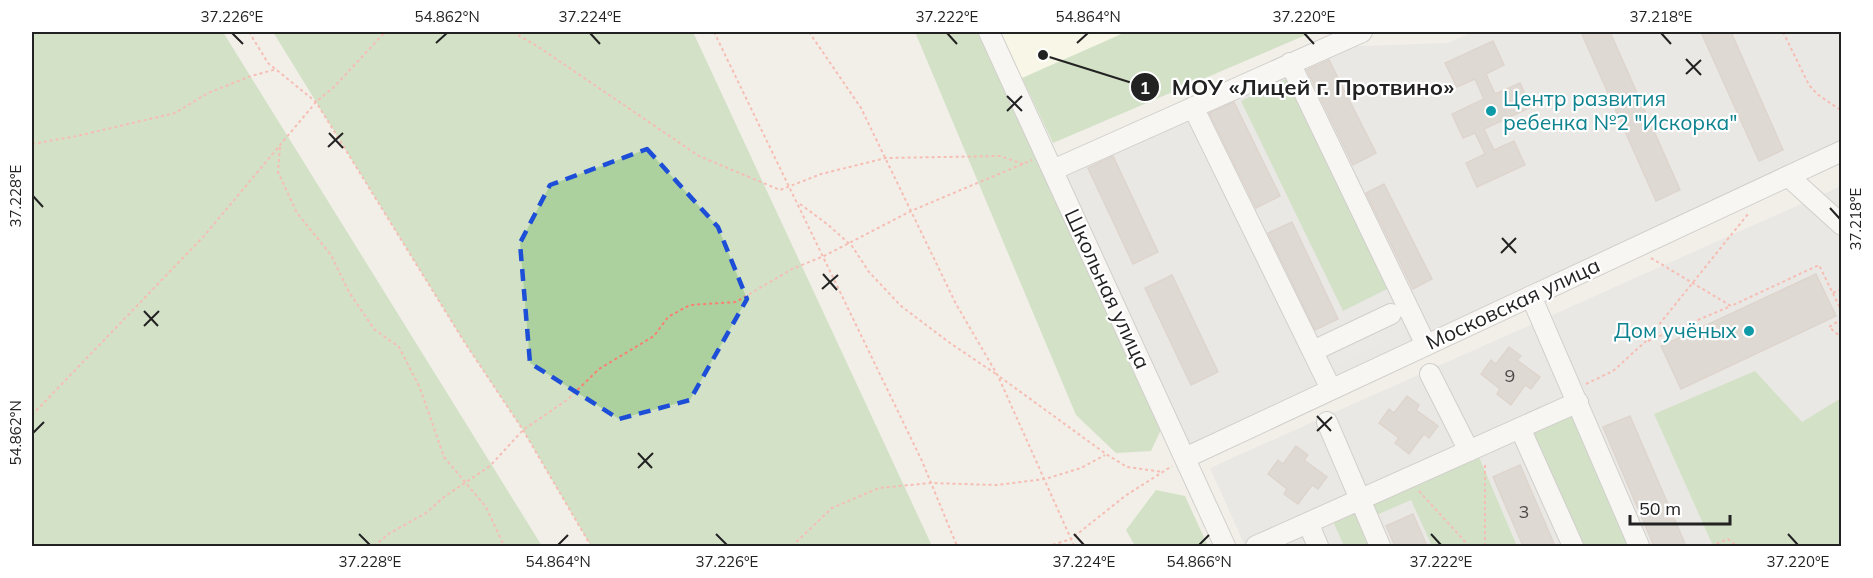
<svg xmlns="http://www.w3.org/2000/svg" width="1873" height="578" font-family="Mulish,sans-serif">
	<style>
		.residential { fill: #e0dfdf }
		.education { fill: #ffffe5 }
		.forest { fill: #add19e }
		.parking { fill: #e2e2e2 }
		.building { fill: #c7bfb8; stroke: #c4b6ab; stroke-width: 1.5 }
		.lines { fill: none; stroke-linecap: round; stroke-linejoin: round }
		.minor-casing { stroke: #a9a9a9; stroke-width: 22 }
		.path { stroke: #fa8072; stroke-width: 2; stroke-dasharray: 3 3; stroke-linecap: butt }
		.minor { stroke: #fff; stroke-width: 20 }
		.marked { fill: none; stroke: #1d4ed8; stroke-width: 4.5; stroke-dasharray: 12 8; stroke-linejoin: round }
		.ticks { fill: none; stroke: #222; stroke-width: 2 }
		.culture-dot { fill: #0f9aa8; stroke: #fff; stroke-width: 2 }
		.labels { text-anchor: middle; stroke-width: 4.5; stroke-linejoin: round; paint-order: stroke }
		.number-label { font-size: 18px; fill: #4b4948 }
		.culture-label { font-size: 21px; fill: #0d838f; stroke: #fff; text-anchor: start }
		.street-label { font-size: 21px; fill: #222; stroke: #fff }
		.leader { fill: none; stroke: #222; stroke-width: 2 }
		.callout-dot { fill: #222; stroke: #fff; stroke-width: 2 }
		.mark-label { font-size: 18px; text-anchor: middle; font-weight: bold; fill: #fff }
		.callout-label { font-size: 22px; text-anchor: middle; font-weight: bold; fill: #222; stroke: #fff; stroke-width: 4.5; stroke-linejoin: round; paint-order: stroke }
		.neatline { fill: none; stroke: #222; stroke-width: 2 }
		.ticks-label { font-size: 15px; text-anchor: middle; fill: #222 }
	</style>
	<rect width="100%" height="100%" fill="#f2efe9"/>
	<path class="residential" d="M1472,32H1841V142L1188,445L1061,177L1336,47L1448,43Z
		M1841,186V398L1803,422L1654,414L1713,546H1245L1210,468Z"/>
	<path class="education" d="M1001,32H1126L1022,78Z"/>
	<path class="forest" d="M32,32H223L542,546H32Z
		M273,32H693L932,546H591L523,430L465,343Z
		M915,32H984L1166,419L1151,451L1116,453L1076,415Z
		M1126,32H1313L1053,143L1022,78Z
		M1290,77L1391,287L1343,311L1241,101Z
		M1755,371L1802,422L1841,398V546H1713L1654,414Z
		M1574,408L1633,546H1580L1528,433Z
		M1476,450L1517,546H1432L1411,500L1372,517L1365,500Z
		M1156,490L1185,496L1208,546H1135L1126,530Z
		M1358,508L1374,546H1344L1332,519Z"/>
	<path class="parking" d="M1396,301L1410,332L1335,365L1321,335Z"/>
	<path class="building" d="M1581,32H1610L1680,190L1656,201Z
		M1701,32H1731L1783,150L1759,161Z
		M1493,41L1504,65L1486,74L1495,94L1520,83L1531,107L1484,129L1494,150L1514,141L1525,165L1477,187L1466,163L1485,154L1475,133L1463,138L1452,114L1484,99L1475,79L1457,87L1445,63Z
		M1329,60L1376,153L1353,165L1307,70Z
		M1234,102L1280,196L1256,208L1209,113Z
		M1113,156L1158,252L1133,264L1088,168Z
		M1384,184L1432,279L1413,289L1366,193Z
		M1292,222L1338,319L1315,330L1268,233Z
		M1816,274L1836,316L1681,389L1661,346Z
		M1172,275L1218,372L1191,385L1145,288Z
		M1509,347L1521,356L1517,360L1540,377L1531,389L1525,385L1511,405L1497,394L1500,389L1481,374L1491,360L1496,364Z
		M1407,396L1419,405L1416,410L1438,426L1429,438L1424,434L1409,454L1395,443L1399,438L1379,423L1389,409L1394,413Z
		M1630,416L1686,546H1654L1603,427Z
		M1296,446L1308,455L1304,460L1327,477L1318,489L1312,485L1298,504L1284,494L1287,489L1268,474L1278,460L1283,464Z
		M1520,465L1555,546H1523L1493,477Z
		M1413,514L1427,546H1395L1386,526Z"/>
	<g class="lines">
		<defs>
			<path id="minor" d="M989,32L1225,546
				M1290,63L1426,345
				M1193,107L1331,389
				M1053,170L1362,32
				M1788,176L1842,225
				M1531,296L1639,546
				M1313,351L1391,314
				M1430,374L1469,451
				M1327,422L1380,546
				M1520,428L1573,546
				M1185,458L1842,151
				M1308,523L1318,546
				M1256,546L1578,402"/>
		</defs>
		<use href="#minor" class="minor-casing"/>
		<path class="path" d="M249,32L268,63L316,102L465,343L523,430L591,546
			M513,32L540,48L699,156L780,190L821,174L886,158L1000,156L1023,164
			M714,32L922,461L957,546
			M809,32L861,108L956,304L998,376L1071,539L1049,546
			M1783,32L1809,85L1817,94L1842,111
			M32,144L77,136L175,113L208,93L251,76L277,69
			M280,147L278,172L297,213L331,255L349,292L374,329L399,347L420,388L444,457L486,507L504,546
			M800,204L827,224L852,246L869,272L901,306L950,343L996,374
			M1651,258L1731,306L1819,265L1842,312
			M1833,293L1842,289
			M1842,319L1829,327L1842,338
			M1648,341L1731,306
			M1000,377L1106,454L1127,467L1163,472
			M1586,384L1613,371L1645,342L1748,214
			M32,415L204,236L316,102L334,87L385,32
			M1419,491L1469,546
			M374,546L390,533L426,513L444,497L490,466L523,430L567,400L599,369L654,336L668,317L690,305L736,302L792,269L824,256L911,211L1032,160
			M792,546L832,508L879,488L931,483L997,485L1045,479L1081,468L1105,455
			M1074,546L1071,539L1125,496L1172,466
			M1485,546V462
			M1711,546L1728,539L1737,546"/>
		<use href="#minor" class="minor"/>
	</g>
	<path d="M0 0H1873V578H0ZM647,149L718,227L747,299L690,400L619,419L530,363L520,243L550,185Z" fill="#f2efe9" fill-opacity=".55" fill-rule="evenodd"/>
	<path class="marked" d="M647,149L718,227L747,299L690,400L619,419L530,363L520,243L550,185Z"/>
	<path class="ticks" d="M232,33L243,44M590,33L600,44M947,33L957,44M1304,33L1314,44M1661,33L1671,44M436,43L447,33M1077,43L1088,33M1686,59L1701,75M1686,74L1701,60M1007,96L1022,111M1007,111L1022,96M329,133L343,148M328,147L343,133M33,196L43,207M1830,208L1840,219M1502,238L1516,253M1501,253L1516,238M823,274L837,290M822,289L838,275M144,311L158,326M144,326L159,311M1317,416L1331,431M1317,431L1332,417M33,433L44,422M638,453L652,468M638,468L653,453M359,534L370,545M716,534L727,545M1074,534L1084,545M1431,534L1441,545M1788,534L1798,545M558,545L568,535M1199,545L1209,535"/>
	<g class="culture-dot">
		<circle cx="1491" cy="111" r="6"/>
		<circle cx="1749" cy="331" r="6"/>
	</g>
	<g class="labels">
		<g class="number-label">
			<text x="1510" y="382">9</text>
			<text x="1524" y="518">3</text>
		</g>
		<g class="culture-label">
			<text x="1503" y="106">Центр развития<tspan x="1503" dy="24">ребенка №2 "Искорка"</tspan></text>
			<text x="1737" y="338" text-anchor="end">Дом учёных</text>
		</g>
		<g class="street-label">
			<text transform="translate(1107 289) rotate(65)" y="7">Школьная улица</text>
			<text transform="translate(1513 304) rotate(-25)" y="7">Московская улица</text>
		</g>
	</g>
	<path class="leader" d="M1043 55L1145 87"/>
	<g class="callout-dot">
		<circle cx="1043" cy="55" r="6"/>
		<circle cx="1145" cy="87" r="15"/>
	</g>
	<g class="mark-label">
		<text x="1145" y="94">1</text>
	</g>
	<g class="callout-label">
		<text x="1313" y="95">МОУ «Лицей г. Протвино»</text>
	</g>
	<rect width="1873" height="578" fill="none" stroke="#ffffff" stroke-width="66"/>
	<path d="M1630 515v9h100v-9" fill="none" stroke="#222222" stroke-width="3"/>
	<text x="1639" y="515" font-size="18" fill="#222222" stroke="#ffffff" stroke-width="4.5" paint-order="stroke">50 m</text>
	<rect x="33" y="33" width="1807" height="512" class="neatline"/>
	<g class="ticks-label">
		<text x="232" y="22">37.226°E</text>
		<text x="447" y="22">54.862°N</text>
		<text x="590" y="22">37.224°E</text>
		<text x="947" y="22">37.222°E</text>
		<text x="1088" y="22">54.864°N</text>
		<text x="1304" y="22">37.220°E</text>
		<text x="1661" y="22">37.218°E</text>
		<text transform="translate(16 196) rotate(-90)" y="5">37.228°E</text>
		<text transform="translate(1856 219) rotate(-90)" y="5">37.218°E</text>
		<text transform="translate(16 433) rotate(-90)" y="5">54.862°N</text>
		<text x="370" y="567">37.228°E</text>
		<text x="558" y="567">54.864°N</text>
		<text x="727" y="567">37.226°E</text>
		<text x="1084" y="567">37.224°E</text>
		<text x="1199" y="567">54.866°N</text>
		<text x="1441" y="567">37.222°E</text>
		<text x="1798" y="567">37.220°E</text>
	</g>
</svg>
